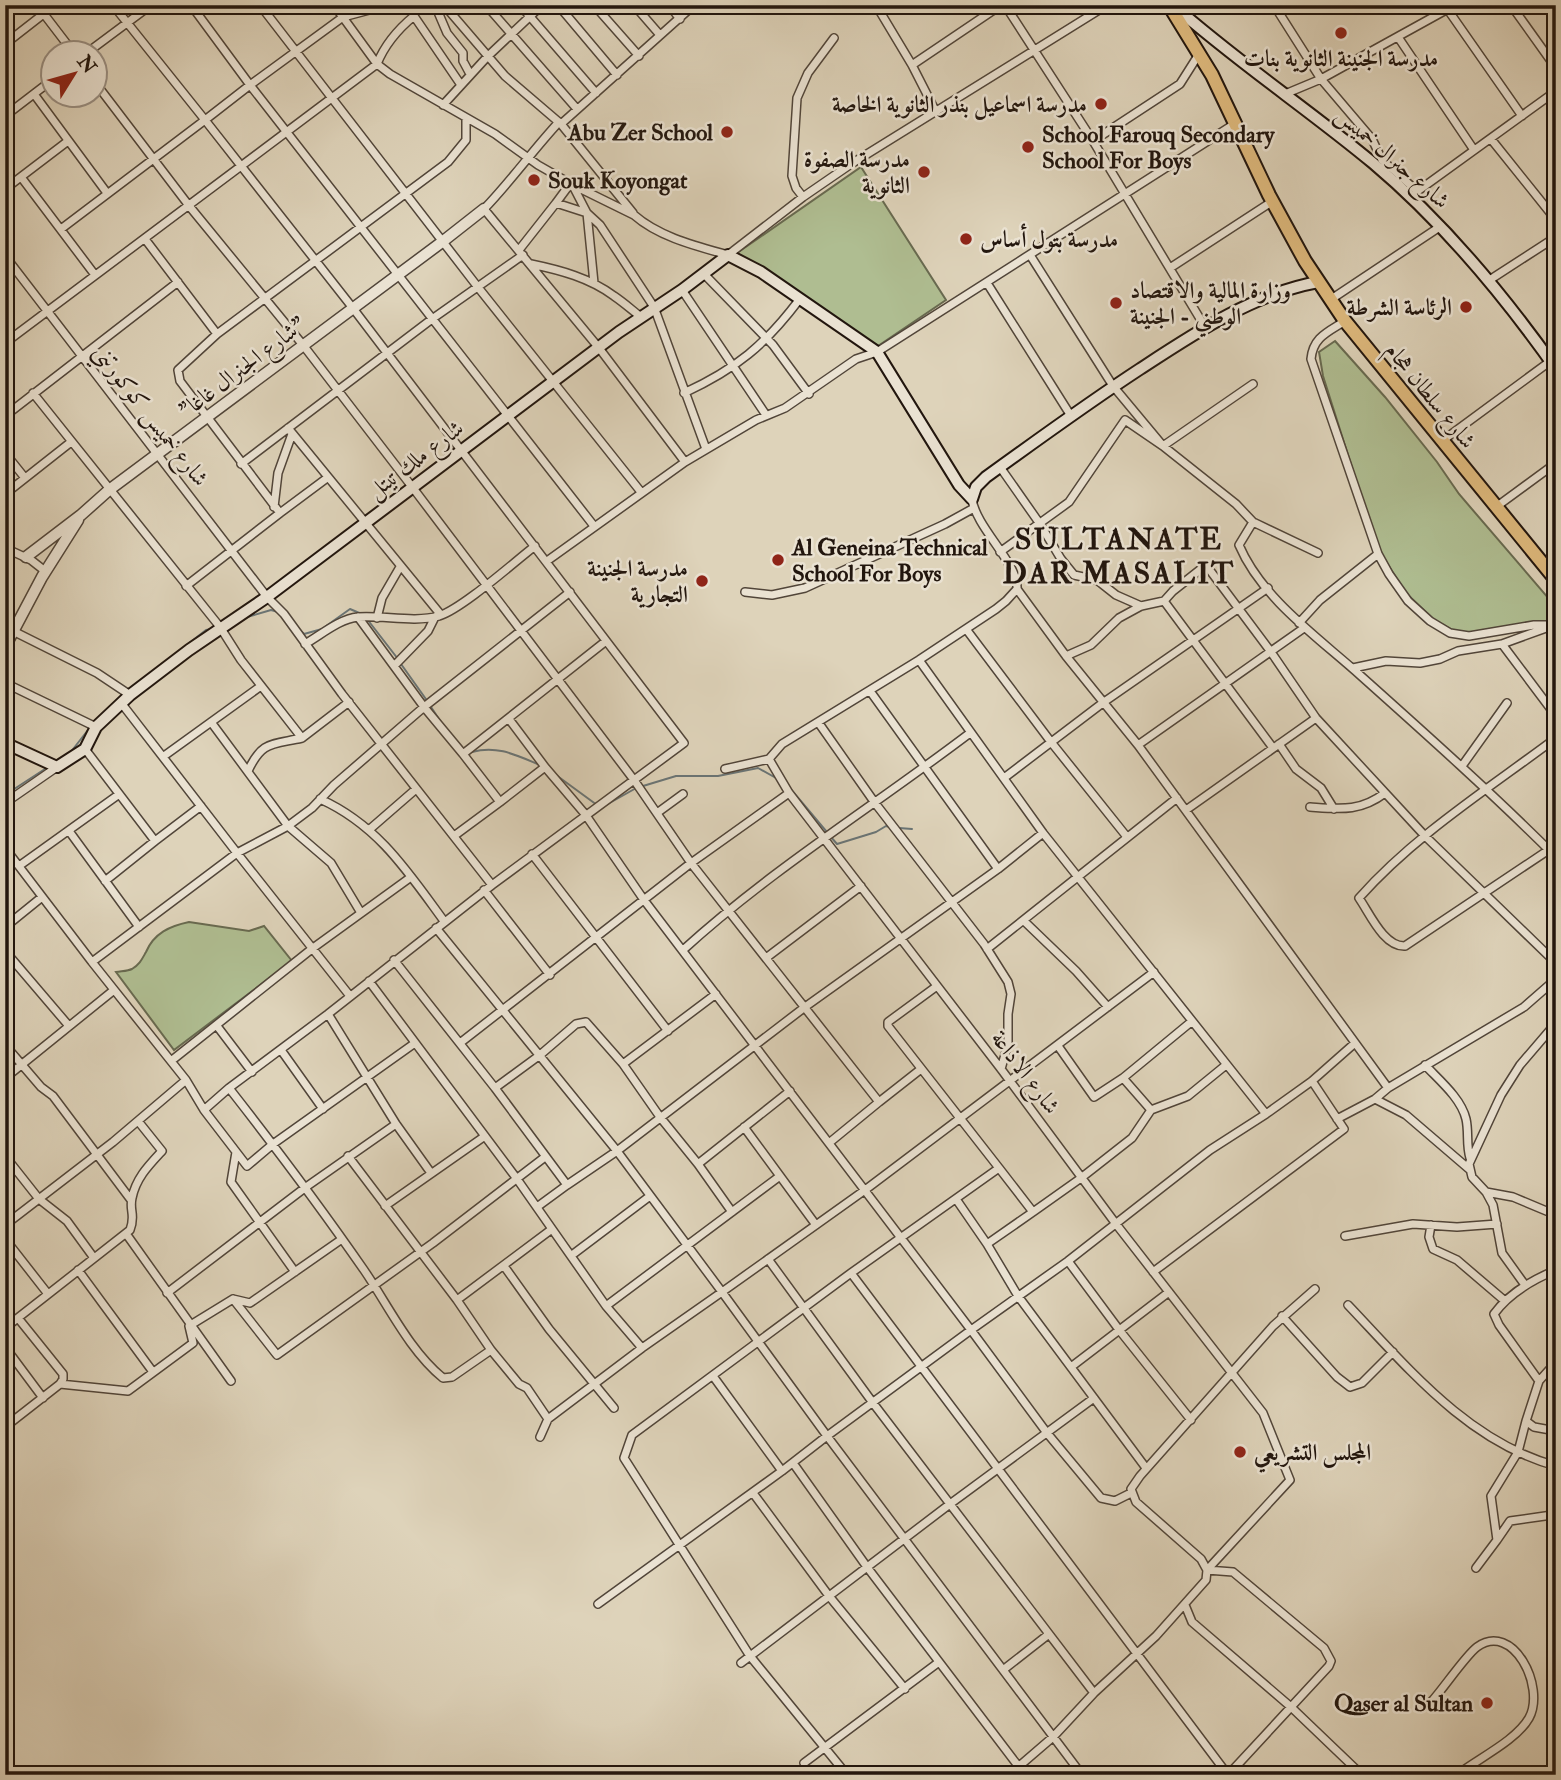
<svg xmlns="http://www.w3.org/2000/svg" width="1561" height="1780" font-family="'IM FELL Double Pica',Amiri,serif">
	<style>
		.green { fill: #afbd91; stroke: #686a50; stroke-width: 2 }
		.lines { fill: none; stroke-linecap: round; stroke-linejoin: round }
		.stream { stroke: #6a7576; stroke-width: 2 }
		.minor-casing { stroke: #514539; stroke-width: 10 }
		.tertiary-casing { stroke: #514539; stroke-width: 13 }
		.secondary-casing { stroke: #22160e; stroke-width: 14 }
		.trunk-casing { stroke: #22160e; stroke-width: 16 }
		.minor { stroke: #eae2d2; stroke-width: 7 }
		.tertiary { stroke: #eae2d2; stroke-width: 10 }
		.secondary { stroke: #eae2d2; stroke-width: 10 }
		.trunk { stroke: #dfba7d; stroke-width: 12 }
		.poi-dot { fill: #8f2418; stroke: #eae2d2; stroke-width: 2.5 }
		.labels { text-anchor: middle; stroke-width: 5; stroke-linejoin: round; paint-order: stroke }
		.poi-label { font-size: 23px; font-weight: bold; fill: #22160e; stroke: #eae2d2; text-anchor: end }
		.street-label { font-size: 23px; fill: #22160e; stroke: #eae2d2 }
		.district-label { font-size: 30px; font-weight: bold; letter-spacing: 2px; fill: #22160e; stroke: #eae2d2 }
	</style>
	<rect width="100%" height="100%" fill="#ded3ba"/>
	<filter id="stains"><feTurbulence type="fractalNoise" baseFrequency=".00286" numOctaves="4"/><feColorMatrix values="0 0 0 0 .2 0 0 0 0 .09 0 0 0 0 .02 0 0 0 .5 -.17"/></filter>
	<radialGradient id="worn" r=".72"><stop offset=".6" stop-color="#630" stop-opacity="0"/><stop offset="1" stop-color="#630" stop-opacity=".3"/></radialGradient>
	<path class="green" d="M861,167L946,300L875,348L737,253Z
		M1335,341L1385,397L1437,462L1459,494L1556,607V622L1480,633L1456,632L1433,619L1406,593L1383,557L1367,515L1323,376L1319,352Z
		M189,922L249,931L264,926L292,961L174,1050L116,972C122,971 128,971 132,969C140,964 142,959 146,952C154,933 170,926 189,922Z"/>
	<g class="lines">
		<path class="stream" d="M247,617L271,610L278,612
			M367,619L398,659
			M299,629L304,634L322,629L350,609L364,615
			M188,644L206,630L212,629
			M401,664L428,702
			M111,706L120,697
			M431,707L441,722
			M472,752C497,745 516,755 540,765
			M70,753L88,730
			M556,775L597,805
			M643,786L676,776H718L758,768L776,778
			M789,787L826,831
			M5,795L48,767
			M606,805L638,787
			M899,828L912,829
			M830,836L837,844L876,832L886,826L890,827"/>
		<defs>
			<path id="minor" d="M37,5L73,52
				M191,5L250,85L343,17L388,5
				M260,5L477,286L641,492
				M334,5L377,64L390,74L495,134L538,165L573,185L634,215C659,237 696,246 728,255L803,197L851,164L1107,5
				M435,5L447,33L463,53V61L470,74
				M444,5L505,76L561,124L694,5
				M486,5L577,109
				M520,5L596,93
				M558,5L617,75
				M594,5L639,56
				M634,5L660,35
				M669,5L680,19
				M876,5L912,65L936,112
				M1005,5L1093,141L1205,327
				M1274,5L1321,79L1372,139L1382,160L1417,191
				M1511,5L1556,68
				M1448,10L1522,116
				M414,16L461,85
				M1398,37L1474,150
				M5,44L55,5
				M88,52L151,5
				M912,65L1001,5
				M94,81L190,207L303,345L413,488L634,780L691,863L879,1102L829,1143
				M34,94L107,193
				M1285,94L1321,79L1455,5
				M1549,96L1556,106
				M443,105L487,57L542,5
				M5,116L52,80
				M559,122C533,150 511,181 484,209L599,348L685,462
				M561,124L633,213
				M1491,139L1556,220
				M1093,141L1180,84L1199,54
				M21,177L95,275
				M573,186L587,213L600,225L654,307L706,449
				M5,189L68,141
				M1415,193L1556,91
				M803,197L796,188L792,176L797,98L808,73L834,38
				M556,203L570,184
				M61,229L205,120L113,5
				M145,239L217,334
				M519,250L556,203L587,213L594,283
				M1030,255L1113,386L1163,446L1236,504L1253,522L1239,545C1262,599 1319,638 1361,676C1427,735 1493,794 1556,857
				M5,256L267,597L284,614L342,694L492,885L684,743L352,307L205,120L250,85L594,526
				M531,264C560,270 590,278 614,296C623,302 632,310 641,317
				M1170,268L1273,201
				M704,274L773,345L809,394
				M1488,281L1556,237
				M987,283L1071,416
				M682,290L766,415
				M1330,300L1441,226
				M1345,321C1328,332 1313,337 1311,359L1378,554L1389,574L1408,601L1430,621L1450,633L1469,636L1534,625H1554
				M5,343L377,64C385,44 397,30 414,16L410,5
				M33,393L220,627L241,660L302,738C271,745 262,741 248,771
				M684,393C736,369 765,345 799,300
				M5,416L178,282
				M288,428L441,615
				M1442,441L1556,357
				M5,453L25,478
				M241,464L432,319L523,255
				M1000,467L1040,524L1061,559L1074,575L1097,580L1116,595L1141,606
				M5,494L71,442
				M972,499C976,528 1019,564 1017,589L1066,656L1138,745L1388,1088L1375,1099L1337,1119
				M274,507L278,473L292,434
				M1496,507L1556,463
				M280,513L327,478
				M1253,522L1318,553
				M5,548L31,560L45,571
				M1000,552L1069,502L1125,420L1163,446L1253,384
				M547,561L685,462L756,420L785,408L856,359L877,352L1236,123
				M186,586L280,513L180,381L178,370L217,334L448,162L466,140V118
				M745,592L772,595L805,588L945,524L974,508
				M1164,601L1273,748
				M358,617L424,707L463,754
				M377,618L382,598L400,567
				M1299,623L1320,600L1378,554
				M1549,627L1502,644L1556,716
				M966,629L1051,742L1127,837
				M13,631L97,673L130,695
				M305,644C321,635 339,619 358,617C384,615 413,623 439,616C463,608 513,563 535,546
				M1066,656L1091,645L1119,618L1141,606L1164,601L1173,591L1206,565L1271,652L1316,718L1425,836L1556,963
				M919,660L1043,833L1266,1114L1312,1081L1355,1043
				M394,666L428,631L435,617
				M1353,668L1386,661L1420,663L1440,659L1458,651L1502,644
				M5,683L96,727
				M870,691L998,869
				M122,704L237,853L288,826L312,808L334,785L424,707L570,592
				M509,719L545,767L585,814L644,900L971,1330L1068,1261L1210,1150L1266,1114
				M211,722L288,826L331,863L361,913
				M818,722L875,803L984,944L1008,982L1011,994L1008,1014V1044L1001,1069
				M302,738L349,702
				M1556,738C1488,789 1415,835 1359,898C1370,914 1384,947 1405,946L1556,845
				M1279,744L1296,769L1321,788L1334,809
				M1138,745L1304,628
				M85,749L155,841L201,806
				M164,756L261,686
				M1462,766L1507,703
				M725,769L769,759
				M1004,778L1104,702L1268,588
				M320,799C378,825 408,872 444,921
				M500,802L545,767
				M5,803L57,767
				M1310,807C1340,809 1360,812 1385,793
				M1186,810L1316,718
				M657,813L683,794
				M370,829L416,789
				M69,831L139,927
				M454,836L500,802L463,754L606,641
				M5,848L92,962L237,853L350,996
				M532,854L668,1031
				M19,866L118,795
				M105,881L155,841
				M484,890L550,975
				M1024,921L1076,971L1108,1007
				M5,927L42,897
				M436,928L617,1151L722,1292L865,1190L1154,972
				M987,949L1177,798
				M683,950C772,869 874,806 970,733
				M5,951L69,1026
				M766,958L861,886
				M394,960L495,1088L567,1185L617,1151L805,1007L998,869L1043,833
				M92,962L186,1080L204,1110L247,1166L273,1144L415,1043
				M369,981L517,1179L606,1306L642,1348L722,1292L827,1436L971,1330L1047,1433L1101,1498L1115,1501L1131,1493
				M328,1014L396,1124L431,1173
				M217,1026L252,1072
				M460,1043L691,863L789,793
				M5,1045L41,1087L53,1096L131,1200
				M1058,1046L1094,1097L1123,1078L1151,1110
				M281,1050L323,1109
				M171,1061L313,948L411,877
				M623,1064L716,994
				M1425,1065C1439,1080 1461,1098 1466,1119C1469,1132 1466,1145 1470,1158
				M5,1078L114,990
				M1123,1078L1191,1022
				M229,1088C276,1148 321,1208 364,1270C388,1305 409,1350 443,1378L452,1377L491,1350
				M495,1088L540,1055L576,1024L586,1022L623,1064L660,1117L698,1164L790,1091
				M1388,1088L1524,1007L1556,979
				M1375,1099L1406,1115L1469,1169
				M879,1102L921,1069
				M204,1110L229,1088L328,1014L492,885
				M744,1127L816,1225
				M236,1152L231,1182L295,1272
				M5,1156L39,1199L67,1221L94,1258
				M348,1156L457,1300L491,1350L519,1384L527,1388L548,1419L540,1437
				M698,1164L732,1212
				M999,1168L1033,1212L1081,1178L1132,1138L1151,1110L1188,1096L1226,1065
				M1486,1192L1513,1197L1556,1215
				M956,1199L987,1244L1018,1296L1146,1468
				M385,1206L485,1136
				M537,1207L567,1185
				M5,1225L113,1142L186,1080
				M1431,1225L1429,1237L1433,1249L1457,1260L1505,1301
				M127,1235L231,1381
				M1345,1236L1413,1224L1457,1227L1497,1224
				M5,1239L48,1294
				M987,1244L1033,1212
				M572,1255L650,1196
				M768,1259L873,1403L1094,1693
				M1068,1261L1120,1331L1191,1420
				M504,1266L549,1329L614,1408
				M78,1270L153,1372
				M1556,1270C1532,1280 1509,1293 1494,1314L1499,1325L1539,1381L1526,1421L1534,1427L1556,1431
				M1153,1272L1344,1129L1312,1081
				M851,1273L1228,1775
				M1525,1285L1502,1253L1493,1205L1486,1192L1472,1177L1469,1164L1501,1095L1520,1065L1556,1023
				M167,1293L306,1187L396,1124
				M233,1299L277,1355L433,1243L545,1157
				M457,1300L552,1229
				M1348,1305C1408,1368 1468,1442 1556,1466
				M606,1306L780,1176
				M1282,1316L1337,1377L1350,1387L1362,1383L1393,1352
				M5,1328L130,1230C136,1215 129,1211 132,1198C136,1178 149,1165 162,1151L138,1121
				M5,1347L43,1398
				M1071,1367L1169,1292
				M713,1376L782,1471
				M1539,1381L1556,1362
				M60,1384L128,1391L193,1343L189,1326L233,1299L250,1303L342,1239
				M548,1419L642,1348
				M5,1427L60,1384L63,1379V1374L18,1318
				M793,1463L867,1567L1025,1775
				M753,1493L829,1596L905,1689
				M1497,1540L1510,1521L1552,1515L1556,1512
				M1476,1568L1497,1540L1491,1496L1518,1452L1526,1421
				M1207,1570L1201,1559L1136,1502L1131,1489L1140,1476L1273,1326L1315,1289
				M598,1604L782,1471L827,1436L1082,1775
				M1185,1605L1192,1622L1291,1707L1362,1775
				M741,1663L950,1504L1094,1398
				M1003,1670L1049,1634
				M1432,1701C1443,1689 1466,1655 1477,1647C1513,1621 1546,1687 1529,1718C1516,1741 1477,1759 1457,1775
				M804,1763L939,1662
				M847,1775L750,1656L624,1458L632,1435L851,1273L999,1168L888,1026V1022L937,986
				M1009,1775L1053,1737L1094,1693L1156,1636L1206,1580L1207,1570L1290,1480L1263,1413L1116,1224L1001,1069L789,793L769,759L782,744L919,660L996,609L1006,601L1017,589
				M1187,1775L1199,1770L1229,1774L1329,1666L1331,1661L1324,1648L1233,1572L1207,1570"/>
			<path id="tertiary" d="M26,557L81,515L109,490L442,242L484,209
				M5,647L42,577L78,520"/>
			<path id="secondary" d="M1173,5C1236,61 1308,109 1373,163C1443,222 1503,294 1556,369
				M5,743L57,767L85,749L96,727L130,695L189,650L267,597L619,332L682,290L728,255L761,272L877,352L959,485L972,499L976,487L986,477C1037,440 1088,403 1140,369C1195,333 1253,294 1318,282"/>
			<path id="trunk" d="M1169,5L1212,75L1269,195L1305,261L1345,321L1556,580"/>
		</defs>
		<use href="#minor" class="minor-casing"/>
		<use href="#tertiary" class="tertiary-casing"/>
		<use href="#secondary" class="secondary-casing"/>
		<use href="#trunk" class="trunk-casing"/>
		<use href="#minor" class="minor"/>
		<use href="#tertiary" class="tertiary"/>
		<use href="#secondary" class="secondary"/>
		<use href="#trunk" class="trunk"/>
	</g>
	<g class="poi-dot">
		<circle cx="1341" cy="33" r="7"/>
		<circle cx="1101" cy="104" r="7"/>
		<circle cx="727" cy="132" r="7"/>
		<circle cx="1028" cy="147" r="7"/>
		<circle cx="924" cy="172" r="7"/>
		<circle cx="534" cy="180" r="7"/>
		<circle cx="966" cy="239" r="7"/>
		<circle cx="1116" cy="303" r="7"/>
		<circle cx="1466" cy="307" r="7"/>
		<circle cx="778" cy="560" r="7"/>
		<circle cx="702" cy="581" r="7"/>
		<circle cx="1240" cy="1452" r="7"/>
		<circle cx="1487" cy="1703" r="7"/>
	</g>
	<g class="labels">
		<g class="poi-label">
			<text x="1341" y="66" text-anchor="middle">مدرسة الجنينة الثانوية بنات</text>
			<text x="1087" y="112">مدرسة اسماعيل بنذر الثانوية الخاصة</text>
			<text x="713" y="140">Abu Zer School</text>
			<text x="1042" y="142" text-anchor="start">School Farouq Secondary<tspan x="1042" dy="26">School For Boys</tspan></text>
			<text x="910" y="167">مدرسة الصفوة<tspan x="910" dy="26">الثانوية</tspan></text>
			<text x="548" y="188" text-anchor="start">Souk Koyongat</text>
			<text x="980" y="247" text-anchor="start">مدرسة بتول أساس</text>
			<text x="1130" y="298" text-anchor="start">وزارة المالية والاقتصاد<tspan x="1130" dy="26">الوطني - الجنينة</tspan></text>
			<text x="1452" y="315">الرئاسة الشرطة</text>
			<text x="792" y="555" text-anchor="start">Al Geneina Technical<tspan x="792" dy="26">School For Boys</tspan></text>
			<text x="688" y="576">مدرسة الجنينة<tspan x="688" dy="26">التجارية</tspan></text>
			<text x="1254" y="1460" text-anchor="start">المجلس التشريعي</text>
			<text x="1473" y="1711">Qaser al Sultan</text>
		</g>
		<g class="street-label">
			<text transform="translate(1393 157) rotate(41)" y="8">شارع جنرال خميس</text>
			<text transform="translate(242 367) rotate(-37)" y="8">"شارع الجنرال غاغا"</text>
			<text transform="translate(1431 395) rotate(51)" y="8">شارع سلطان هجام</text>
			<text transform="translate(151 415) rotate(52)" y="8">شارع خميس كوكورتني</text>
			<text transform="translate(415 459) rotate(-37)" y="8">شارع ملك تيتل</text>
			<text transform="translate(1026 1072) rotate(53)" y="8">شارع الاذاعة</text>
		</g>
		<g class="district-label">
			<text x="1119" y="549">SULTANATE<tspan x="1119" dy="34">DAR MASALIT</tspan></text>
		</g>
	</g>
	<rect width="1561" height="1780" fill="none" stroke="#ded3ba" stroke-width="28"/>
	<rect x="7" y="7" width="1547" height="1766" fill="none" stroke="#22160e" stroke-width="3.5"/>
	<rect x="14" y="14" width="1533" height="1752" fill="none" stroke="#22160e" stroke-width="2"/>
	<g transform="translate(74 74) rotate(53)"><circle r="33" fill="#eae2d2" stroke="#9a9084" stroke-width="2"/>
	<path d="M0-5L12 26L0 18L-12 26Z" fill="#8f2418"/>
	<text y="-10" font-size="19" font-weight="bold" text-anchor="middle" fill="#22160e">N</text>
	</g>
	<rect width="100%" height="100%" filter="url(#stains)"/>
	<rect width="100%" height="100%" fill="url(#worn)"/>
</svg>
